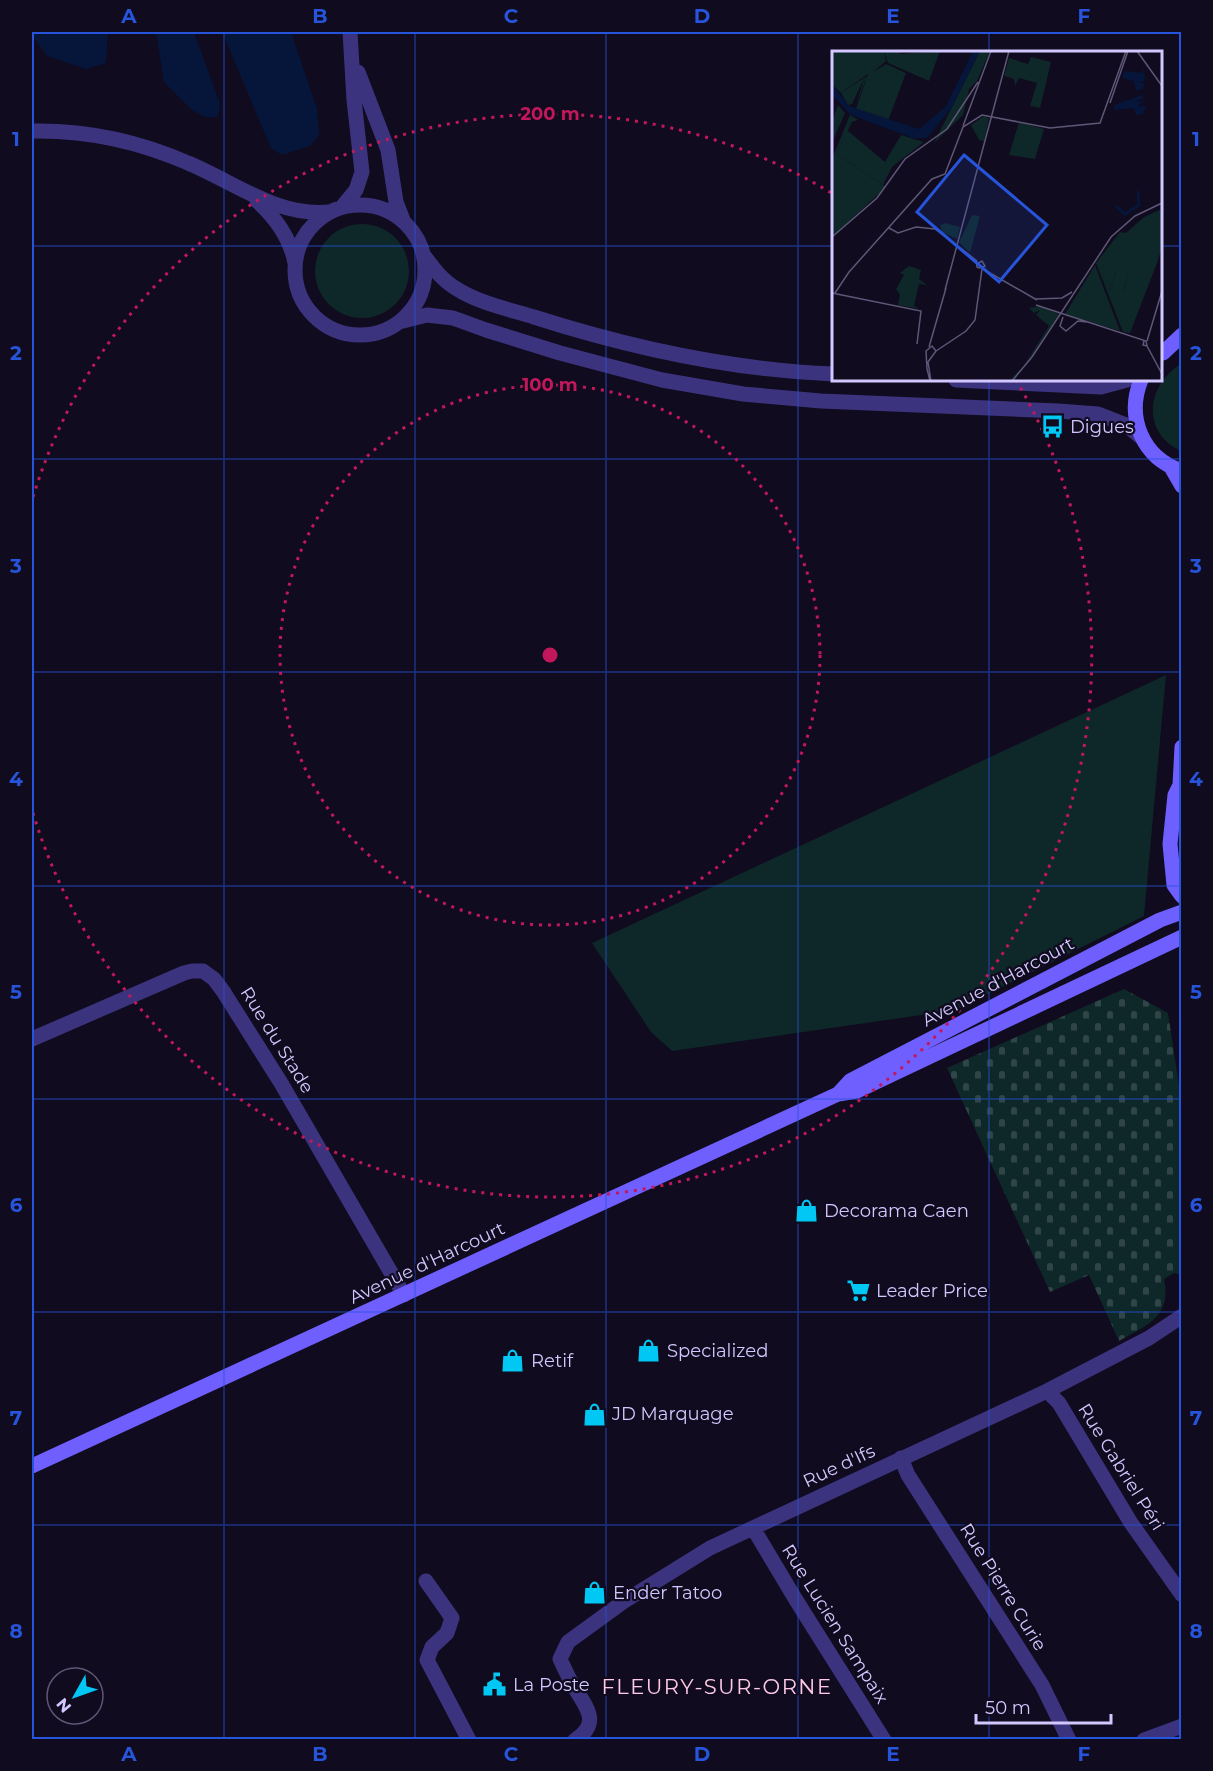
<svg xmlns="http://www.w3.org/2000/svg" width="1213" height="1771" font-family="Montserrat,sans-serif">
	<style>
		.green { fill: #0e2728 }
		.cemetery { fill: url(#cemetery-stones) }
		.water { fill: #06163b }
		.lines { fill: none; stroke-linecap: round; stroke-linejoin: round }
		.minor { stroke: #3c337f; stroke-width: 15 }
		.secondary { stroke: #6f5fff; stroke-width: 15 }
		.grid { fill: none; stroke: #2654da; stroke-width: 1.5; stroke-opacity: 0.55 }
		.ring { fill: none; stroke: #c2185b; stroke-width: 3; stroke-dasharray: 3 6 }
		.labels { text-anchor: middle; stroke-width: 4.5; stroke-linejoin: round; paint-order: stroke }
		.poi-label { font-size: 18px; fill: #d2c8ff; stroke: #100b1e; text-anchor: start }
		.street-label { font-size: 18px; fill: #d2c8ff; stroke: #100b1e }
		.quarter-label { font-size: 21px; letter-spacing: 1.5px; fill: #ffcae7; stroke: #100b1e }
		.inset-river { fill: none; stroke: #06163b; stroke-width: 3 }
		.inset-road { fill: none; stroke: #5e5778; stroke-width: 1.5 }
		.view { fill: #2654da; fill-opacity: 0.15; stroke: #2654da; stroke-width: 3 }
		.inset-edge { fill: none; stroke: #d2c8ff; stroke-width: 3 }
		.centre { fill: #c2185b; stroke: #100b1e; stroke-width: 3 }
		.ring-label { font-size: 18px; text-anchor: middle; font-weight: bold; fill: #c2185b; stroke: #100b1e; stroke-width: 4.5; stroke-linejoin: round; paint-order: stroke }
		.neatline { fill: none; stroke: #2654da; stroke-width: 2 }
		.grid-label { font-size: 20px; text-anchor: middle; font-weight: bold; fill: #2654da }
	</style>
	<defs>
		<pattern id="cemetery-stones" width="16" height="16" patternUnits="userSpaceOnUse" patternTransform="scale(1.5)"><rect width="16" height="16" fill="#0e2728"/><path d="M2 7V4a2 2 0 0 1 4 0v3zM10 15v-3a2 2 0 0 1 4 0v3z" fill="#304548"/></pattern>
	</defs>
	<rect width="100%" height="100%" fill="#100b1e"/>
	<path class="green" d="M315 271a47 47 0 1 1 94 0a47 47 0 1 1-94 0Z
		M1181,364V451C1141,433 1146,385 1181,364Z
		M1166,675L1144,916L956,1010L672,1051L651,1032L592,943Z"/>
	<path class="cemetery" d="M1124,989L1168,1013L1182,1105V1275L1174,1273L1164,1279C1172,1317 1147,1325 1119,1341L1089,1275L1050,1292L947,1068Z"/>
	<path class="water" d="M32,32H108L106,63L86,69L47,56L32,35Z
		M156,32H194L220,104L218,117H205L192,110L164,82Z
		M222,32H291L317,109L319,135L310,146L282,155L271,148Z"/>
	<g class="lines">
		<path class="minor" d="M358,72L388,150L396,202L403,220
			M32,131C86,130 138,141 188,163C234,182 277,217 329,212
			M257,201C276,218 290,237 295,263
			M295 270a65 65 0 1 1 130 0a65 65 0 1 1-130 0Z
			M342,207L356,190L362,172L354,100L350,32
			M425,257C434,269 443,281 457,289C479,303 508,309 534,317C631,348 732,370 834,374
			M399,322L427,315L453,318L486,330L560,353L662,380L743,394L821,401L1058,411L1098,414L1126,425L1142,438
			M956,380L1101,387L1127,380
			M32,1039L184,973L192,971H203L214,979L223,991L281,1083L404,1295
			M1047,1391L1059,1403L1131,1523L1182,1595
			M901,1458L908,1475L1042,1685L1069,1740
			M753,1528L796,1600L884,1740
			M426,1581L452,1618L447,1633L432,1647L427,1660L469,1740
			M575,1740C600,1724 588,1709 576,1690C570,1681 565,1670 560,1659L568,1642L623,1602L710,1548L1047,1391L1149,1338L1182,1316
			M1144,1740L1182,1726"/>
		<path class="secondary" d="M1163,353L1182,335
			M1141,380C1126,417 1142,458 1182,471
			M1171,467L1182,486
			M1182,747L1180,785L1175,795L1170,844L1174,885L1182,896
			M838,1094L850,1081L1160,920L1182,912
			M32,1466L838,1094L857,1091L1182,937"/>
	</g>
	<path class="grid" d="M224,32V1740M415,32V1740M606,32V1740M798,32V1740M989,32V52M32,246H834M1160,246H1182M989,380V1740M32,459H1182M32,672H1182M32,886H1182M32,1099H1182M32,1312H1182M32,1525H1182"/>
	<g class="ring">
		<circle cx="550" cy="655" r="270"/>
		<path d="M33 497A541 541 0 0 1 833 194M1016 380A541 541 0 1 1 33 813"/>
	</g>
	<defs>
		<symbol id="bus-bare" viewBox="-9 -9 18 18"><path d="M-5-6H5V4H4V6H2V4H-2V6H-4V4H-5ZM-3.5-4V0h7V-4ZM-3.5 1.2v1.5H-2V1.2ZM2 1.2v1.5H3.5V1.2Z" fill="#00c7f3" stroke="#100b1e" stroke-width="2.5" paint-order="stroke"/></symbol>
		<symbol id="shop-bare" viewBox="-9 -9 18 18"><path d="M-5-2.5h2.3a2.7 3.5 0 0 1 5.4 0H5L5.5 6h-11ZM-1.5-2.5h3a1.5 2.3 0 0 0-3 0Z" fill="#00c7f3" stroke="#100b1e" stroke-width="2.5" paint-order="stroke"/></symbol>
		<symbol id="supermarket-bare" viewBox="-9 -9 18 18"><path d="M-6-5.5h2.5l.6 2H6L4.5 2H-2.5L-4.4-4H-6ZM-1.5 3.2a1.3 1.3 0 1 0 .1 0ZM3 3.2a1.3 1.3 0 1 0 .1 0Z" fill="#00c7f3" stroke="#100b1e" stroke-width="2.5" paint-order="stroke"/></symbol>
		<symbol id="civic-bare" viewBox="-9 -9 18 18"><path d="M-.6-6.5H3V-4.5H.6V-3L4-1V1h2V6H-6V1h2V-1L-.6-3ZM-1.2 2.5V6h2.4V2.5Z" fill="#00c7f3" stroke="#100b1e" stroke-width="2.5" paint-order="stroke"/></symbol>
	</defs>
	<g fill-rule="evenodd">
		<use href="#bus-bare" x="1036" y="410" width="33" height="33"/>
		<use href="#shop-bare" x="790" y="1194" width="33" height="33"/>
		<use href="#supermarket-bare" x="842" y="1274" width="33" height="33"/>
		<use href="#shop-bare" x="632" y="1334" width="33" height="33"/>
		<use href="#shop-bare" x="496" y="1344" width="33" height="33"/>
		<use href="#shop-bare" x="578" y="1398" width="33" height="33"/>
		<use href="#shop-bare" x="578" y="1576" width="33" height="33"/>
		<use href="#civic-bare" x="478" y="1668" width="33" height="33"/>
	</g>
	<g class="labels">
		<g class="poi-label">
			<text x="1070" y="433">Digues</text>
			<text x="824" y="1217">Decorama Caen</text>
			<text x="876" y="1297">Leader Price</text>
			<text x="667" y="1357">Specialized</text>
			<text x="531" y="1367">Retif</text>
			<text x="612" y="1420">JD Marquage</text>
			<text x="613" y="1599">Ender Tatoo</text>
			<text x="513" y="1691">La Poste</text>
		</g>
		<g class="street-label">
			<text transform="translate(998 982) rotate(-28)" y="6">Avenue d'Harcourt</text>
			<text transform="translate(277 1040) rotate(58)" y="6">Rue du Stade</text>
			<text transform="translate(427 1263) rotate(-25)" y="6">Avenue d'Harcourt</text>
			<text transform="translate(839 1466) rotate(-25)" y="6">Rue d'Ifs</text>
			<text transform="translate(1121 1467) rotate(58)" y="6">Rue Gabriel Péri</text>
			<text transform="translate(1003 1587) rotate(58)" y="6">Rue Pierre Curie</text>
			<text transform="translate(835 1624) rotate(58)" y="6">Rue Lucien Sampaix</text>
		</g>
		<g class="quarter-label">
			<text x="717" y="1694">FLEURY-SUR-ORNE</text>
		</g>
	</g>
	<g transform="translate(832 51)">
		<rect width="330" height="330" fill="#100b1e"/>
		<path d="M0,0H52L54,10L41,21L54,13L74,22L56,70L24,58L36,23L9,42L0,33ZM199,6L219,11L208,57L198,55L205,32L187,27L183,35L182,28L172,25L177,7L196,13ZM6,54L13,62L0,92V70ZM152,65L157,67L152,90L147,89L139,74ZM187,71L212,78L203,108L177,104ZM15,79L53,111L69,84L92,91L60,116L51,134L4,103ZM140,164L148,165L138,202L127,191ZM77,215L89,219L87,228L95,234L87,233L82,255L87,258L66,254L68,244L64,238L72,224L68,222ZM285,219H293L296,225L291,241L283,236L277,239ZM208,255L227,263L195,312L185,324L176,330L191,316L217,275L204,264L208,259L202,262L197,257Z" fill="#0e2728"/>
		<path d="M148,0H158L145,30L137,38L131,64L102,92ZM35,25L23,57L32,28L20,53L16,54L9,42ZM330,158V196L325,212L298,282L291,281L264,212L288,181L294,182L312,166ZM285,219H292L296,225L291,241L287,234L277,239ZM263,214L288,280L233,263Z" fill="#0e2728" fill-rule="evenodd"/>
		<path d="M52,0H70L67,3L108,0L97,30L56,12ZM18,64L26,69L20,71L4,103L54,136L0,186V108Z" fill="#0e2728"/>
		<path d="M113,172L128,176L125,188L110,181L108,174Z" fill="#0e2728"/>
		<path d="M141,0H148L120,56L95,87H81L19,64L0,44V33L17,55L87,78L114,55ZM312,18L313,30L306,31L312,32L311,38L304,40L302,30L290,27L292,20L309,22ZM310,44L312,47L303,51L313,50L305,55H314L311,63L304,64L302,57L282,59V54Z" fill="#06163b"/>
		<path class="inset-river" d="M284,155L293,163L307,154L306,140"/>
		<path class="inset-road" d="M305,0L330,35M278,52L296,0M131,75L159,0M57,177L66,182L84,176L103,178L126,195M0,186L45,147L73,108L115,78L146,31M126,195L145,210M144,209L145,216L147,217L153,215L150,210L145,213M151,218L205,249M113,239L177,0M0,242L89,260L85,293M3,242L17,221L100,128L113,123L131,76L150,64L218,77L268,72L294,0M204,248L230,247L240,241M204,254L314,290L315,295L311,294L312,290M231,266L228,275L234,280L246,270L255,271M315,290L330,240M315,295L330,323M97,296L114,237M104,300L134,280L143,269L150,218M98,330L95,318L94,300L100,295L104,300L96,311L99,330M180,330L200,306L279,186L303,165L330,152"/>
		<path class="view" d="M132,104L215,174L167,231L85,161Z"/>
		<rect width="330" height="330" class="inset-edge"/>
	</g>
	<circle cx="550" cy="655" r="9" class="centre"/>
	<g class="ring-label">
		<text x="550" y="120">200 m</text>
		<text x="550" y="391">100 m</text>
	</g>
	<rect width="1213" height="1771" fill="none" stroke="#100b1e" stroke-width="66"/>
	<g transform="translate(75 1696) rotate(230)"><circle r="28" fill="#100b1e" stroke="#5e5778" stroke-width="1.5"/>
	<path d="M0-4.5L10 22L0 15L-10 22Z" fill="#00c7f3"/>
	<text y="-9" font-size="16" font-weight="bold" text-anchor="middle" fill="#d2c8ff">N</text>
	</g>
	<path d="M976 1714v9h135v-9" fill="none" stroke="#d2c8ff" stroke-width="3"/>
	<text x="985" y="1714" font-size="18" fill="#d2c8ff" stroke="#100b1e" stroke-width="4.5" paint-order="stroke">50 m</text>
	<rect x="33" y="33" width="1147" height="1705" class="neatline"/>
	<g class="grid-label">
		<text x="129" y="23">A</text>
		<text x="320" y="23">B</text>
		<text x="511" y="23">C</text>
		<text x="702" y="23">D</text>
		<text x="893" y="23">E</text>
		<text x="1084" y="23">F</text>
		<text x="16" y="146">1</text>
		<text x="1196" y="146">1</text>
		<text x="16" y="360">2</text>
		<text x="1196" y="360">2</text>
		<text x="16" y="573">3</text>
		<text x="1196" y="573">3</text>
		<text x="16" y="786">4</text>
		<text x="1196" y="786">4</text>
		<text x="16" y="999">5</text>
		<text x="1196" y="999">5</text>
		<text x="16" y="1212">6</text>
		<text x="1196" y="1212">6</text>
		<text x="16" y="1425">7</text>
		<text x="1196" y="1425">7</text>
		<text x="16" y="1638">8</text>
		<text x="1196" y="1638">8</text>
		<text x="129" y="1761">A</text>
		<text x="320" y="1761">B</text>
		<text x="511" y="1761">C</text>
		<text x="702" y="1761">D</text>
		<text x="893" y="1761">E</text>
		<text x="1084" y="1761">F</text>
	</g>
</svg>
